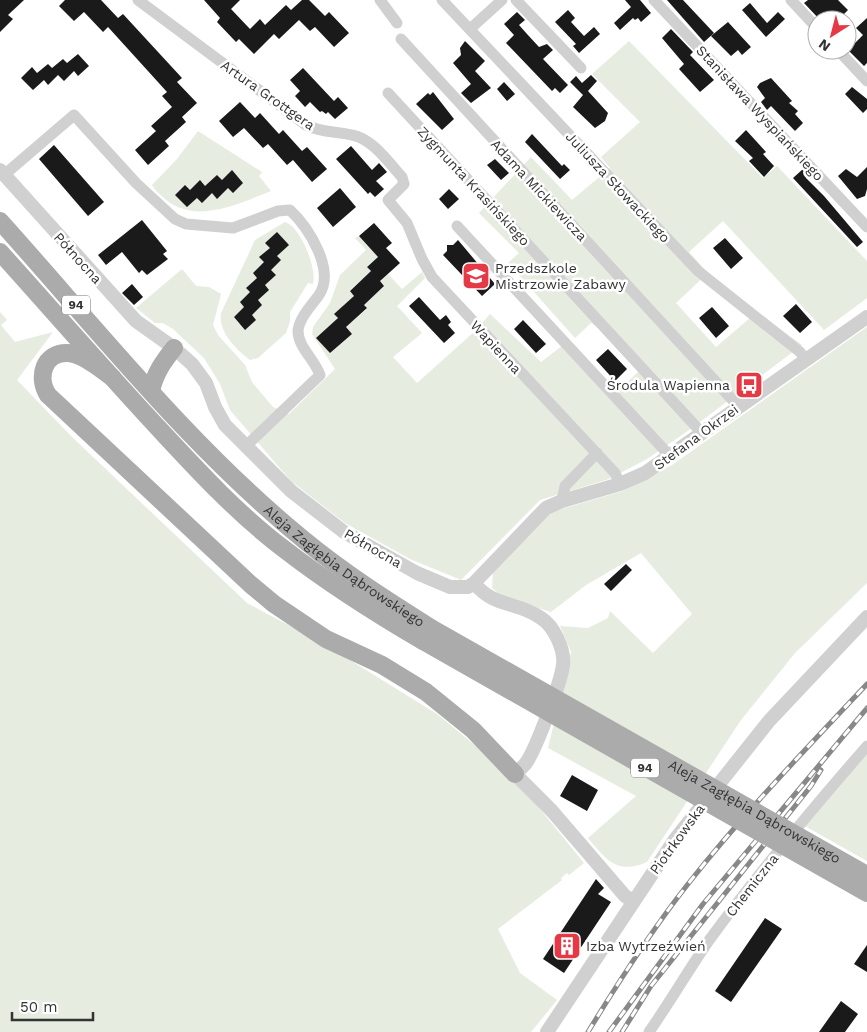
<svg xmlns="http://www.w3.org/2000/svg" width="867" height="1032" font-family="'Work Sans',sans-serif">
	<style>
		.green { fill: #e6ecdf }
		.building { fill: #1a1a1a }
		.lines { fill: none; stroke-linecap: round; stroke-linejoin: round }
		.minor { stroke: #d0d0d0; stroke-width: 11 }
		.tertiary { stroke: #d0d0d0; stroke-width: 14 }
		.primary { stroke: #ababab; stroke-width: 18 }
		.rail-casing { stroke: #888; stroke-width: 5 }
		.rail { stroke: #fff; stroke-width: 3; stroke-dasharray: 9; stroke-linecap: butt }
		.primary-bridge { stroke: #ababab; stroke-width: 18 }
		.labels { text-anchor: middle; stroke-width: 5; stroke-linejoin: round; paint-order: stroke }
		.shield { fill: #fff; stroke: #707070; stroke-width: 1 }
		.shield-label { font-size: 12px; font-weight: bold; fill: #333 }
		.street-label { font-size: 14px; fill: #333; stroke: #fff }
		.poi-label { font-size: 14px; fill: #333; stroke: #fff; text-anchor: start }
	</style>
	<rect width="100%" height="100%" fill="#fff"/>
	<path class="green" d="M629,41L763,178L777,166L867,261V298L824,330L723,221L689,252L708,273L676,303L716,347L757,312L802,345L692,428L647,459L609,479L540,500L461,580L410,559L345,523L291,481L230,410L220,384L204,358L173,329L163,323H155L136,308L182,269L196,286L209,287L221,294L213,325L218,335L245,365L252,382L273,407L289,414L335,369L312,334L313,327L330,303L340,275L366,250L355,238L359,236L378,257L367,266L371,271L350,290L354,296L334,314L338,318L317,338L330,353L352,334L346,327L367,309L364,305L384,286L380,281L388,274L402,289L422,272L425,278L397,306L422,333L393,357L417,383L474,332L490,314L541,362L567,342L616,393L640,370L608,334L591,323L575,338L508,263L519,253L479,213L531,157L572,200L610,168L601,157L640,122L592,74Z
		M198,131L262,172L259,176L271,191C238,204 196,225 165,199C160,194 155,191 152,185L177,159Z
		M285,222C301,227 317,269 313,284L308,283L290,312V321L286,333L258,358L250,360C236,349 218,332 221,313L255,240Z
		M0,312L7,320L1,325L15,342L53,332L17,380L71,436L247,603L324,644L437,714L488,756L536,804L584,863L569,875L567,873L561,878L562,880L498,929L520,973L557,1000L531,1032H0Z
		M867,327V583L795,653L741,720L647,862C616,875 607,860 588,838L636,796L548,748L571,652L560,626L588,628L608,618L610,611L653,653L692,614L641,553L586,585L551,612L503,597L492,588L493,571L548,513L623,491L672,465Z
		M867,752V861L803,825Z"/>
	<path class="building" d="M0,0H24L8,15L13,19L0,32Z
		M65,0H101L118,18L123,14L182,78L177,82L197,103L182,117L186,122L165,141L169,146L148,165L135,150L156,131L151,126L172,107L162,96L167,92L108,27L103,32L84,12L74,21L59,6Z
		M204,0H240L231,9L250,29L260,19L265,25L286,5L291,10L302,0H309L325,16L329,12L349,33L334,47L315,27L310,31L299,20L279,39L274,34L254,54L239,39L236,42L217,22L220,18Z
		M625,0H640L651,13L641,22L638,18L635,20L633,18L620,30L614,23L631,7Z
		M667,0H683L714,33L704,42Z
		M808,0H838L848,10L838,20H820L804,3Z
		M750,3L767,23L778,12L785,19L766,37L742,10Z
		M568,10L575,18L571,22L584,36L594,27L600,34L579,53L573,46L576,44L555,22Z
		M517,12L525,20L519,25L527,34L539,47L547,44L553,50L543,59L568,85L560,93L555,88L552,91L506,43L514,35L504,24Z
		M867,18V63L864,66L848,50L863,35L856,28Z
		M728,22L751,47L742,55L738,50L731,56L711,36Z
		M671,29L693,52L690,55L714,80L700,92L679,69L684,64L662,38Z
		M465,41L485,61L475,71L491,88L471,103L461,93L471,84L453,63L461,55L460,48Z
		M78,54L89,66L78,76L74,71L64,81L58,75L48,85L44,80L33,90L21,78L32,67L37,73L48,64L52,68L63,59L67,63Z
		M303,68L334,101L338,97L348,108L335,119L328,112L326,114L322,111L320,112L310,102L305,107L295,96L300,91L290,80Z
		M591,75L597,81L588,91L608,113L605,121L595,128L573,107L583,95L570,82L576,76L582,83Z
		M771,78L792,101L789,103L798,111L795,114L803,123L795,131L771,106L767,110L761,102L765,98L757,87L760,83Z
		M504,82L515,94L507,101L497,89Z
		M852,87L867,99V109L863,113L845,94Z
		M433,92L454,119L442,130L416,104L428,93L430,95Z
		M240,102L255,118L260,113L279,134L283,130L302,151L307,147L327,169L312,182L293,160L287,165L268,144L263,148L244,128L233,137L219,121Z
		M746,130L766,152L763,154L774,166L764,177L749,161L753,158L735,141Z
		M532,134L562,166L564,164L570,170L560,179L525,142Z
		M54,145L104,202L88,216L39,159Z
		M351,146L372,170L379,163L387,172L376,181L384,189L375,197L370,192L368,194L336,159Z
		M495,159L509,173L501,180L487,165Z
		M867,167V189L865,196L857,199L838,176L846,169L857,177Z
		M803,169L808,175L806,178L824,196L863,242L857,247L793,178Z
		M232,170L243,183L233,193L228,188L217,199L212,193L202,203L197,198L187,207L175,195L185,185L190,190L200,180L205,186L217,175L222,180Z
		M340,188L356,207L333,227L317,208Z
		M449,189L459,199L448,209L439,199Z
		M142,220L167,251L163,254L168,259L147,275L142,270L139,273L122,252L106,265L98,255Z
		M374,223L392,243L386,248L400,263L380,281L384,286L364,305L367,308L346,327L352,334L330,353L316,338L338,318L334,314L354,296L350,291L371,271L367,267L378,257L359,236Z
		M277,232L289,245L277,256L281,260L271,270L276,275L265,285L269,290L258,300L262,305L252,315L256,320L245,330L234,317L244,307L240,302L250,292L246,288L257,278L253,273L264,262L259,257L270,248L265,243Z
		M725,238L743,258L731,269L713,248Z
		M458,240L495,284L482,296L443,255L447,251V245H453Z
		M132,284L143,297L134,305L122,293Z
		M419,297L440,320L446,315L451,322L448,325L455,333L444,343L409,306Z
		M796,304L812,322L800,333L783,316Z
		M712,307L729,326L716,338L699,318Z
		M523,320L546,344L536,353L514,329Z
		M608,349L627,369L615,381L596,360Z
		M626,564L632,570L611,591L604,584Z
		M572,775L598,790L587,811L560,796Z
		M596,879L604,888L598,894L611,902L564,973L543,959Z
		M765,918L782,929L731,1002L715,991Z
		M867,945V972L854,964Z
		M841,1001L858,1014L845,1032H819Z"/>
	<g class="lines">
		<path class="minor" d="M138,0L306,125C322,133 336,131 352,135C373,139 388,162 402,177L404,184L388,200L407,223L422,259L432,277L615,473L620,484
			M380,0L397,23
			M442,0L698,271L800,352L806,360
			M516,0L581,68
			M654,0L867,227
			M791,0L817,28
			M470,29L502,0
			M401,39L739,407
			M838,50L867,81
			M388,93L702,433
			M4,175L74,115L136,183L175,219L186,224L233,228L278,211L290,210C308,227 336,270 319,295C312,305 299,318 298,331C298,347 315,360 320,375L245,447
			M457,226L670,456
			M562,501L565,486L597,453
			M649,1032C670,1002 689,969 710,939C759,872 812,809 867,746"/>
		<path class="tertiary" d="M0,170L136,321L174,348L192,364L206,383L215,407L225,425L291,491L344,532L417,573L450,587H468L474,583L546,508L562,501L620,484L645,473L867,317
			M474,583C494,608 517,601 541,618C554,626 565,650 563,665C561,682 536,749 526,763C523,767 519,770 515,774L552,811L625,896L633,901
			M547,1032L676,838L769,721L867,617"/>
		<g class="primary">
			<path id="s1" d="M0,221C98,330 190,447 304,540C344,573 388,601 431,628"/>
			<path d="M0,252C54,312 107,373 162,432C200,473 239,515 284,549C328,583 375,613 423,641"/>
			<path d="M112,377C100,369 83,354 68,353C43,352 37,378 48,395L250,584L274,604L326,639L382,665L426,692L473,730L515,774"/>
			<path d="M151,391C155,373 163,362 174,348"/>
		</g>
		<defs>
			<path id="rail" d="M588,1032C619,981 651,931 688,884C743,814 806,749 867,684
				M609,1032L703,904L867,708
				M622,1032L651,986L811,786L821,770"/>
		</defs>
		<use href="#rail" class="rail-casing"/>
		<use href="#rail" class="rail"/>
		<g class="primary-bridge">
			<path id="s2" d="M431,628L867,875"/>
			<path d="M423,641L867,893"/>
		</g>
	</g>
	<defs>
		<symbol id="school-square" viewBox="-11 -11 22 22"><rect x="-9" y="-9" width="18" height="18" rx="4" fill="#e63946" stroke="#fff"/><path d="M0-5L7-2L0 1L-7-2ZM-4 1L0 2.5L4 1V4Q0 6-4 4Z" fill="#fff"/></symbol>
		<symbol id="bus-square" viewBox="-11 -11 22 22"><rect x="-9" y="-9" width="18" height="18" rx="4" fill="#e63946" stroke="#fff"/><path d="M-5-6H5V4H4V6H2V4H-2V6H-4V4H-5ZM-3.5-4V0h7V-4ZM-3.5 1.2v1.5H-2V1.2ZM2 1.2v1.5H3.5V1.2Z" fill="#fff"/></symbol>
		<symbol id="building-square" viewBox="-11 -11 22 22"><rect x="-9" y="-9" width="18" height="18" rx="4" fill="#e63946" stroke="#fff"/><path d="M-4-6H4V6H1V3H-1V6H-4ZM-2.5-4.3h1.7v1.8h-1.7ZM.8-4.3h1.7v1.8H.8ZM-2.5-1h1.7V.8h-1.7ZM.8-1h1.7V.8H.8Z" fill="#fff"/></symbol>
	</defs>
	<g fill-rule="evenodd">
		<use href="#school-square" x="460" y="260" width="32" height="32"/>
		<use href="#bus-square" x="733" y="369" width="32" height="32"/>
		<use href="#building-square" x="551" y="930" width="32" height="32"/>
	</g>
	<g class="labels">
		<g class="shield">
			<rect x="62" y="295.5" width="28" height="19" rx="4"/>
			<rect x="631" y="758.5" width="28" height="19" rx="4"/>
		</g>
		<g class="shield-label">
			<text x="76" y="309">94</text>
			<text x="645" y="772">94</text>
		</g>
		<g class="street-label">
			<text transform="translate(268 95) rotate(35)" y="5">Artura Grottgera</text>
			<text transform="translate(760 113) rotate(47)" y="5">Stanisława Wyspiańskiego</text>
			<text transform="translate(474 186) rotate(47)" y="5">Zygmunta Krasińskiego</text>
			<text transform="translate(618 187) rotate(47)" y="5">Juliusza Słowackiego</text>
			<text transform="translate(539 190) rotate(47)" y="5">Adama Mickiewicza</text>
			<text transform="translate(78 258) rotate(48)" y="5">Północna</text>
			<text transform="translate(496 347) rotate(47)" y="5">Wapienna</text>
			<text transform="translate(696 437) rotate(-36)" y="5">Stefana Okrzei</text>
			<text transform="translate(373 548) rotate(30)" y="5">Północna</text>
			<text dy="5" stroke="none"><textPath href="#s1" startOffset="489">Aleja Zagłębia Dąbrowskiego</textPath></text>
			<text dy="5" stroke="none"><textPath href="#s2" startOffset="372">Aleja Zagłębia Dąbrowskiego</textPath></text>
			<text transform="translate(677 839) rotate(-54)" y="5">Piotrkowska</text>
			<text transform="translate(752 885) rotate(-52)" y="5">Chemiczna</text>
		</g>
		<g class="poi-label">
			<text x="495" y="273">Przedszkole<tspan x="495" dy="16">Mistrzowie Zabawy</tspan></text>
			<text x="730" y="390" text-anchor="end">Środula Wapienna</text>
			<text x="586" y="951">Izba Wytrzeźwień</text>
		</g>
	</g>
	<g transform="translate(832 35) rotate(216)"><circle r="24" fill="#ffffff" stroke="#adadad"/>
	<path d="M0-4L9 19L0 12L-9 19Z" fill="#e63946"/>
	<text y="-8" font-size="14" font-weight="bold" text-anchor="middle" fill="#333333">N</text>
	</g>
	<path d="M12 1012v8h81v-8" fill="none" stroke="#333333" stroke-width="2.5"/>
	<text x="20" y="1012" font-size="15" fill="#333333" stroke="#ffffff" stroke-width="4" paint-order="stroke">50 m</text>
</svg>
